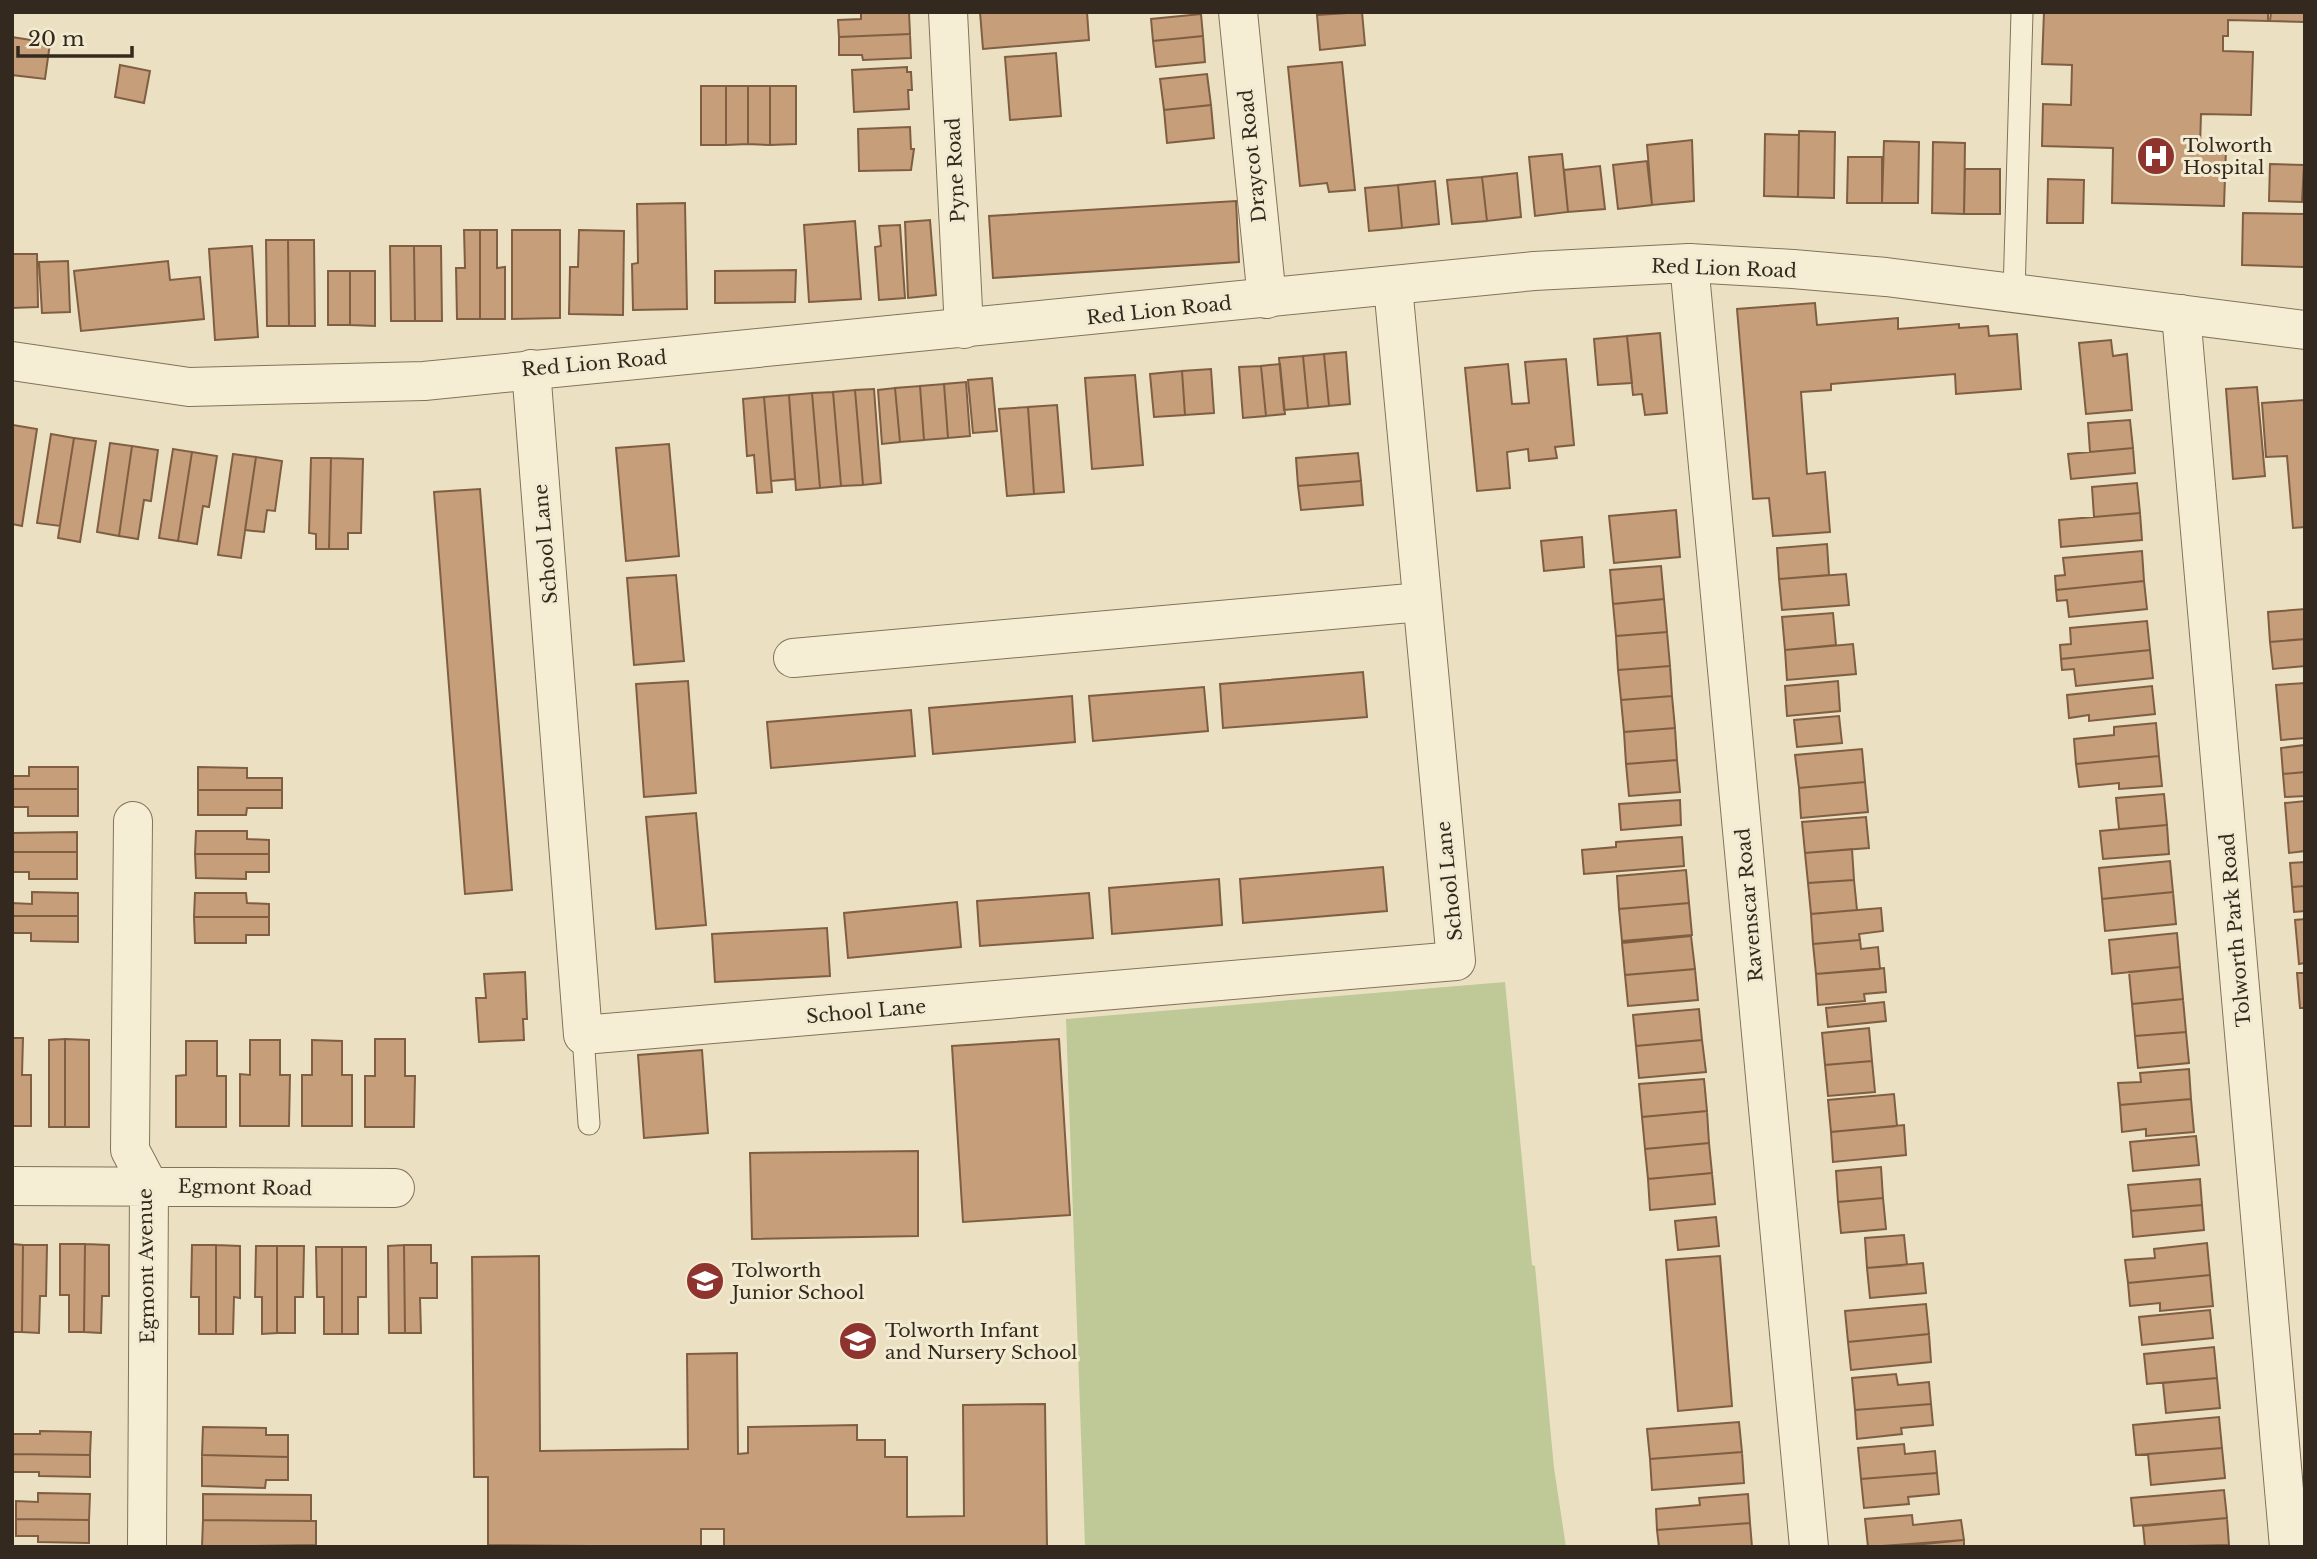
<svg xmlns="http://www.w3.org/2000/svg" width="2317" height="1559" font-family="'Libre Baskerville',serif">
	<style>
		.green { fill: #bfc897 }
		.building { fill: #c69e7a; stroke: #805e42; stroke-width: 2 }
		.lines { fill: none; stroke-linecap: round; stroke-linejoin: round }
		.service-casing { stroke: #83725a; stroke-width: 23 }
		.minor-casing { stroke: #83725a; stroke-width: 40 }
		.tertiary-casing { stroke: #83725a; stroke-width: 40 }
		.service { stroke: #f6eed4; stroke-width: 21 }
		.minor { stroke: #f6eed4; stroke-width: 38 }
		.tertiary { stroke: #f6eed4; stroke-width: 38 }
		.labels { text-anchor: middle; stroke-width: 6; stroke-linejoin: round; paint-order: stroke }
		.poi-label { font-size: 19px; fill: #34291e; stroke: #f3ebd1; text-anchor: start }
		.street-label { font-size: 19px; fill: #34291e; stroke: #f3ebd1 }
	</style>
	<rect width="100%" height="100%" fill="#ebe1c2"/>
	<path class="green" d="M1505,982L1532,1265L1535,1266L1554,1468L1566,1547H1085L1066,1019Z"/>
	<path class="building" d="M909,12L910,34L839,37L838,20L861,19V13Z
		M980,12H1087L1089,40L983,49Z
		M1362,12L1365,45L1320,50L1317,15Z
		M2044,12H2268V21L2228,20V36H2223V51L2253,52L2251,115L2201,114L2200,147L2226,148L2224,206L2112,203L2113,148L2042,146L2043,104L2071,105L2072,65L2042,64Z
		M2271,12H2305V22L2270,21Z
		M1201,14L1203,36L1153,41L1151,19Z
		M910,34L911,58L863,60L862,55H839V37Z
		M1203,36L1205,62L1156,67L1153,41Z
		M12,37L50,43L45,79L12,75Z
		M1056,53L1061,116L1010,120L1005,57Z
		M1342,62L1355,190L1329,192L1327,183L1300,186L1288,67Z
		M120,65L150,71L144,103L115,97Z
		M907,67V72H911L912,90H908L909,109L854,112L852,70Z
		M1207,74L1211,105L1164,110L1160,79Z
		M701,86H726V145H701Z
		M726,86H748V144L726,145Z
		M748,86H770V145L748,144Z
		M770,86H796V144L770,145Z
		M1211,105L1214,138L1167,143L1164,110Z
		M910,127L911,149H914L911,170L859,171L858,129Z
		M1799,131L1835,132L1834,198L1798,197Z
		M1765,134L1799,135L1798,197L1764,196Z
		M1692,140L1694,201L1652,205L1647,145Z
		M1884,141L1919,142L1918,203H1882Z
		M1933,142L1965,143L1964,214L1932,213Z
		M1562,154L1568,212L1535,216L1529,157Z
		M1848,157H1882V203H1847Z
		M1647,161L1652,205L1618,209L1613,165Z
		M2270,164L2304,165L2302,202L2269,201Z
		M1600,166L1605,209L1568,212L1564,170Z
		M1965,169H2000V214H1964Z
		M1517,173L1521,217L1487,221L1482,177Z
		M1482,177L1487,221L1452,224L1447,180Z
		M2048,179L2084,180L2083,223H2047Z
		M1435,181L1439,224L1402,228L1398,185Z
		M1398,185L1402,228L1369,231L1365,188Z
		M1236,201L1239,262L993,278L989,216Z
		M685,203L687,309L633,310L632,264L638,263L637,204Z
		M2243,213L2305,214V274L2304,267L2242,265Z
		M930,220L936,295L908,298L905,222Z
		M855,221L861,299L809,302L804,225Z
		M900,225L905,298L879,300L875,247L881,246L879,226Z
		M464,230H480V319H457L456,268H465Z
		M480,230H497V268L505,267V319H480Z
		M512,230H560V318L512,319Z
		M579,230L624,231L623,315L569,314L570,267H578Z
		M266,240H288L289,326H267Z
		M288,240H314L315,326H289Z
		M252,246L258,337L215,340L209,249Z
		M390,246H414L415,321H391Z
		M414,246H441L442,321H415Z
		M12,254H37L38,307L12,308Z
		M68,261L70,312L42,313L39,262Z
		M168,261L170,280L200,277L204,319L81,331L74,271Z
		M796,270L795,302L715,303V271Z
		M328,271H350V325H328Z
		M350,271H375V326L350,325Z
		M1815,303L1817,325L1898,318V329L1959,324V328L1988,326L1989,336L2017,334L2021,389L1956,394L1955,374L1831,384V390L1801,392L1807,474L1825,472L1830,532L1773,536L1769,498L1753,499L1737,309Z
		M1660,333L1667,413L1645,415L1642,394L1633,395L1627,336Z
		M1627,336L1632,383L1598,385L1594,339Z
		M2111,340L2113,356L2127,354L2132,410L2086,414L2079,343Z
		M1346,352L1350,404L1329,406L1324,354Z
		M1324,354L1329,406L1308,408L1303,356Z
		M1303,356L1308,408L1284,410L1279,358Z
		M1566,359L1574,445L1555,447L1557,458L1529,461L1528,449L1507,452L1510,488L1477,491L1465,368L1508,364L1512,404L1529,403L1525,362Z
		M1280,364L1285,414L1266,416L1261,366Z
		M1261,366L1266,416L1243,418L1239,367Z
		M1211,369L1214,413L1185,415L1182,371Z
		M1182,371L1185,415L1154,417L1150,374Z
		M1135,375L1143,465L1092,469L1085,378Z
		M992,378L997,431L973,433L968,380Z
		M966,382L970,436L948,438L944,384Z
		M944,384L948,438L924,440L920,386Z
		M920,386L924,440L900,442L895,388Z
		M2257,387L2265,476L2233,479L2226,389Z
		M895,388L900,442L882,444L878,390Z
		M874,389L881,483L863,485L855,390Z
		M855,390L863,485L841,486L833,392Z
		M833,392L841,486L820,488L812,393Z
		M812,393L820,488L796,490L789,395Z
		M789,395L795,479L771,481L764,397Z
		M764,397L772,492L757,493L754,455L747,456L743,399Z
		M2305,400V527L2293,528L2287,456L2266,457L2262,403Z
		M1057,405L1064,492L1034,494L1028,407Z
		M1028,407L1034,494L1007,496L999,409Z
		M2130,420L2133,448L2090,452L2088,423Z
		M13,425L37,429L22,526L12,524Z
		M51,434L74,438L60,526L37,523Z
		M74,438L96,441L80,542L58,538Z
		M110,443L132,446L119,536L97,532Z
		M669,444L679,556L626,561L616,448Z
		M132,446L158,450L151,501L144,500L138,539L119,536Z
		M2133,448L2135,473L2071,479L2068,454Z
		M173,449L192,452L178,541L159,538Z
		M192,452L217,456L209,507L203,506L197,544L178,541Z
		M1358,453L1361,481L1298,486L1296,458Z
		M233,454L256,457L241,558L218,555Z
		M256,457L282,461L275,511L267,510L264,532L245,530Z
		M311,458H331L329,549H316V534L309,533Z
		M331,458L363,459L361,533H348V549H329Z
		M1361,481L1363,505L1301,510L1298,486Z
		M2137,483L2140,513L2094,517L2092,487Z
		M480,489L512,890L465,894L434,492Z
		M1676,510L1680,557L1614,563L1609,516Z
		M2140,513L2142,540L2061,547L2059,520Z
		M1582,537L1584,567L1544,571L1541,541Z
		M1827,544L1829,575L1779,579L1777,548Z
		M2142,551L2144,581L2056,590L2055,576L2065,575L2063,558Z
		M1661,566L1664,599L1613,604L1610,570Z
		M1846,574L1849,605L1782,610L1779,579Z
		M676,575L684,661L634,665L627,578Z
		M2144,581L2147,609L2069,617L2067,600L2057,601L2056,590Z
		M1664,599L1667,632L1616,636L1613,604Z
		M2305,609V639L2270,642L2268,612Z
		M1833,613L1836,645L1785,650L1782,617Z
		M2147,621L2150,650L2061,659L2060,645L2071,644L2070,628Z
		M1667,632L1670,666L1618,670L1616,636Z
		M2305,639V666L2273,669L2270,642Z
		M1853,644L1856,674L1787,680L1785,650Z
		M2150,650L2153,678L2076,686L2074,669L2062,670L2061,659Z
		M1670,666L1672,696L1621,700L1618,670Z
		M1363,672L1367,717L1223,728L1220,684Z
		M688,681L696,793L644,797L636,684Z
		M1838,681L1840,711L1787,716L1785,686Z
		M2305,683V738L2281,740L2276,685Z
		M2152,686L2155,714L2089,721V715L2069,718L2067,695Z
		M1204,687L1208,731L1093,741L1089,696Z
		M1072,696L1075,742L933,754L929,708Z
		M1672,696L1675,728L1624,732L1621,700Z
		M911,710L915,756L771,768L767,722Z
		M1839,716L1842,743L1797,747L1794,720Z
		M2156,723L2159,756L2076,764L2074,739L2114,735V727Z
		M1675,728L1677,760L1626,764L1624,732Z
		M2305,745V772L2283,774L2281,748Z
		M1862,749L1865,782L1799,788L1795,755Z
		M2159,756L2162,786L2119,789V783L2079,787L2076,764Z
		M1677,760L1680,792L1629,796L1626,764Z
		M29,767H78V789H12V776H29Z
		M198,767L247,768V778H282V790H198Z
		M2305,772V796L2285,797L2283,774Z
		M1865,782L1868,812L1801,818L1799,788Z
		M12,789H78V816H28V807H12Z
		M198,790H282V808H247L246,815H198Z
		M2164,794L2167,825L2119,829L2116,798Z
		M1680,800L1681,825L1621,830L1619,804Z
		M2305,801V851L2289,853L2285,803Z
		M696,813L706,925L656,929L646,817Z
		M1866,817L1869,848L1805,853L1802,822Z
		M2167,825L2169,854L2103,859L2100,831Z
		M196,831H247V839L269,840V854H195Z
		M77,832V852H12V833Z
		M1682,837L1684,866L1584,874L1582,850L1616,847V842Z
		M1852,849L1854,880L1808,883L1805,853Z
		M12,852H77V879H29V872H12Z
		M195,854H269V872H246V879L196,878Z
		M2170,861L2173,892L2102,899L2099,868Z
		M2305,862V886L2292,887L2290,863Z
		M1383,867L1387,911L1243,923L1240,879Z
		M1686,870L1689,903L1619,909L1617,876Z
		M1219,879L1222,925L1112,934L1109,888Z
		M1854,880L1857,910L1811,914L1808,883Z
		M2305,886V911L2294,912L2292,887Z
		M32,892L78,893V916H12V903L32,904Z
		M2173,892L2176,924L2105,931L2102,899Z
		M195,893H246L247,903L269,904V917H194Z
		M1089,893L1093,938L980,946L977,901Z
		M957,902L961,947L848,958L844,913Z
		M1689,903L1692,935L1622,941L1619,909Z
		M1881,908L1883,931L1859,934L1860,940L1813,944L1811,914Z
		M12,916H78V942L31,941V933H12Z
		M194,917H269V935H246V943H195Z
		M2305,919V963L2299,964L2295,920Z
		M827,928L830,976L715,982L712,934Z
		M2177,933L2180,967L2112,974L2109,940Z
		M1691,936L1695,969L1625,975L1622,943Z
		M1860,940L1861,949L1878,947L1880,969L1816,974L1813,944Z
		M2180,967L2183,999L2132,1004L2129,972Z
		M1884,968L1886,992L1864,994L1865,1001L1818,1005L1816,974Z
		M1695,969L1698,1000L1628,1006L1625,975Z
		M525,972L527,1019H523L524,1040L479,1042L476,998H486L484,974Z
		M2297,973H2305V1008H2300Z
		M2183,999L2186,1032L2135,1036L2132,1004Z
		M1884,1002L1886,1021L1828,1027L1826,1008Z
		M1699,1009L1702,1040L1636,1046L1633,1015Z
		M1869,1028L1872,1061L1825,1065L1822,1033Z
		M2186,1032L2189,1063L2138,1068L2135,1036Z
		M12,1038H23L22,1075H31V1126H12Z
		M65,1039V1127H49V1040Z
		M65,1039L89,1040V1127H65Z
		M375,1039H405V1076H415L414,1127H365V1076H375Z
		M1059,1039L1070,1215L963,1222L952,1046Z
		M250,1040H280V1075H290L289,1126H240V1074L250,1075Z
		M312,1040L342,1041V1075H352V1126H302V1075H312Z
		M1702,1040L1706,1072L1639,1078L1636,1046Z
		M186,1041H217V1076H226V1127H176V1076L186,1075Z
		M702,1050L708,1133L644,1138L638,1055Z
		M1872,1061L1875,1092L1828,1096L1825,1065Z
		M2189,1069L2191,1099L2120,1105L2118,1083L2141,1082L2140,1073Z
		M1704,1079L1707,1111L1642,1117L1639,1084Z
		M1894,1094L1897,1126L1831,1132L1828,1100Z
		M2191,1099L2194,1132L2146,1136V1129L2122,1132L2120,1105Z
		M1707,1111L1709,1143L1645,1149L1642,1117Z
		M1904,1125L1906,1155L1833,1162L1831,1132Z
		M2196,1136L2199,1165L2133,1171L2130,1142Z
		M1709,1143L1712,1173L1648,1179L1645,1149Z
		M918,1151V1236L752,1239L750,1153Z
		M1881,1167L1883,1198L1838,1202L1836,1171Z
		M1712,1173L1715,1204L1650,1210L1648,1179Z
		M2200,1179L2202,1205L2131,1211L2128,1185Z
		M1883,1198L1886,1229L1841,1233L1838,1202Z
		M2202,1205L2204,1230L2133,1237L2131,1211Z
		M1716,1217L1719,1246L1678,1250L1675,1221Z
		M1904,1235L1907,1265L1867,1268L1865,1238Z
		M2207,1243L2210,1275L2128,1283L2125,1260L2155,1258L2154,1249Z
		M12,1244L23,1245L22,1332H12Z
		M60,1244H85L84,1332H69V1295H60Z
		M85,1244L109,1245V1296H102L101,1333L84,1332Z
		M23,1245H47L46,1296H40L39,1333L22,1332Z
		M192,1245H216V1334H199V1297H191Z
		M216,1245L240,1246V1298L234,1297L233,1334H216Z
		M404,1245L405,1333H389L388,1246Z
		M404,1245H431V1263H437V1298H420L421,1333H405Z
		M256,1246H277V1333L262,1334V1297H255Z
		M277,1246H304L303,1297H295V1333H277Z
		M316,1247H342V1334H324V1297H317Z
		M342,1247H366V1297H358V1334H342Z
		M539,1256L540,1451L688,1449L687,1354L737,1353L738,1454L748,1453V1427L857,1425V1440H885V1457H907V1517L964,1516L963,1405L1045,1404L1047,1547H724V1529H701V1547L488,1545V1477H474L472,1257Z
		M1720,1256L1732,1406L1678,1411L1666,1260Z
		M1923,1263L1926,1293L1870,1298L1867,1268Z
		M2210,1275L2213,1306L2160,1311V1303L2130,1306L2128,1283Z
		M1926,1304L1929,1334L1848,1342L1845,1311Z
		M2210,1310L2213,1338L2142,1345L2139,1317Z
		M1929,1334L1931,1362L1851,1370L1848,1342Z
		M2214,1347L2217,1378L2147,1384L2144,1354Z
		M1896,1374L1898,1385L1929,1382L1931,1404L1855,1410L1852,1378Z
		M2217,1378L2220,1408L2166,1413L2163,1383Z
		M1931,1404L1933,1425L1901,1428L1902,1434L1857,1439L1855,1410Z
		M2219,1417L2222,1448L2136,1455L2133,1425Z
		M1739,1422L1742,1452L1650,1459L1647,1429Z
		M203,1427L266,1428V1435H288V1457L202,1455Z
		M40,1431L91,1432L90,1455L12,1454V1434H40Z
		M1904,1444L1905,1454L1935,1451L1937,1473L1861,1479L1858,1448Z
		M2222,1448L2225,1478L2151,1485L2148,1454Z
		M1742,1452L1744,1483L1652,1490L1650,1459Z
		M12,1454L90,1455V1477L39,1476V1472H12Z
		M202,1455L288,1457V1480H266L265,1488L202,1486Z
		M1937,1473L1939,1494L1908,1497L1909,1504L1864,1508L1861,1479Z
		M2224,1490L2227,1518L2134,1526L2131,1498Z
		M38,1493L90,1494L89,1520L16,1519V1501L38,1502Z
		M203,1494L311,1495V1521L203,1520Z
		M1748,1494L1750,1523L1657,1530L1656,1509L1700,1505L1699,1498Z
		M1912,1515L1913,1525L1961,1520L1964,1540L1868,1547L1865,1519Z
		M2227,1518L2229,1545L2145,1547L2143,1526Z
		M16,1519L89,1520V1543L38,1542V1536H16Z
		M203,1520L316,1521V1545L202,1547Z
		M1750,1523L1752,1547H1659L1657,1530Z
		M1964,1540V1547H1894Z"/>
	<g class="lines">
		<defs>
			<path id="service" d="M2014,294L2022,12
				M583,1035L589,1124"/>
			<path id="minor" d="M948,12L964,329
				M1238,12L1267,299
				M1689,263L1809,1547
				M2181,314L2289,1547
				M531,369L583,1035L1456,961L1393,286
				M793,658L1421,602
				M133,821L130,1150L149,1186L147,1547
				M12,1186L395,1188"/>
			<path id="tertiary" d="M12,361L189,387L424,381L1534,271L1689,263L1793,269L1886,277L2305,330"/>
		</defs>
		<use href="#service" class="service-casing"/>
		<use href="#minor" class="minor-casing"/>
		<use href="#tertiary" class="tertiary-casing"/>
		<use href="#service" class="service"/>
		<use href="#minor" class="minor"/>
		<use href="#tertiary" class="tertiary"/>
	</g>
	<defs>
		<symbol id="hospital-disc" viewBox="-11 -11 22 22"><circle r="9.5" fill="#8e332e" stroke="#f3ebd1"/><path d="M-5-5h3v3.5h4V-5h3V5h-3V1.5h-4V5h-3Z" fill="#fff"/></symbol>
		<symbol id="school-disc" viewBox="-11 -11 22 22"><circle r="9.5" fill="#8e332e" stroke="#f3ebd1"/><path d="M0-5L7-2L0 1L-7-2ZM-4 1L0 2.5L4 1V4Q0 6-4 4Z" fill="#fff"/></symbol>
	</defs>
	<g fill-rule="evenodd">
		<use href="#hospital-disc" x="2134" y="134" width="44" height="44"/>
		<use href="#school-disc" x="683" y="1259" width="44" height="44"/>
		<use href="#school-disc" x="836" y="1319" width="44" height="44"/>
	</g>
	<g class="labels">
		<g class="poi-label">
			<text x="2183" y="152">Tolworth<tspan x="2183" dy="22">Hospital</tspan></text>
			<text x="732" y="1277">Tolworth<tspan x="732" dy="22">Junior School</tspan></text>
			<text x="885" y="1337">Tolworth Infant<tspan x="885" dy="22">and Nursery School</tspan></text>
		</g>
		<g class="street-label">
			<text transform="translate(1252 156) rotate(-96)" y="7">Draycot Road</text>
			<text transform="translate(955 170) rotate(-93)" y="7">Pyne Road</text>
			<text transform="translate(1724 268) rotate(2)" y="7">Red Lion Road</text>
			<text transform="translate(1159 310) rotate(-6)" y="7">Red Lion Road</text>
			<text transform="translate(594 363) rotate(-5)" y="7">Red Lion Road</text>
			<text transform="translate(545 544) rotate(-95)" y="7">School Lane</text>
			<text transform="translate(1449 881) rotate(-96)" y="7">School Lane</text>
			<text transform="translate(1749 905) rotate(-95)" y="7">Ravenscar Road</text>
			<text transform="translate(2235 930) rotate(-95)" y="7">Tolworth Park Road</text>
			<text transform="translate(866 1011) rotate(-5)" y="7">School Lane</text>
			<text transform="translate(245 1187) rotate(1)" y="7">Egmont Road</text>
			<text transform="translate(146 1266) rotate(-91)" y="7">Egmont Avenue</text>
		</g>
	</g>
	<rect width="2317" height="1559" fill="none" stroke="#34291e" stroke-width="28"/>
	<path d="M18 46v10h114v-10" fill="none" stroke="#34291e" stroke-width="3.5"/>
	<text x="28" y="46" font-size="21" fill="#34291e" stroke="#f3ebd1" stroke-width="5" paint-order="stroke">20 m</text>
</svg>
